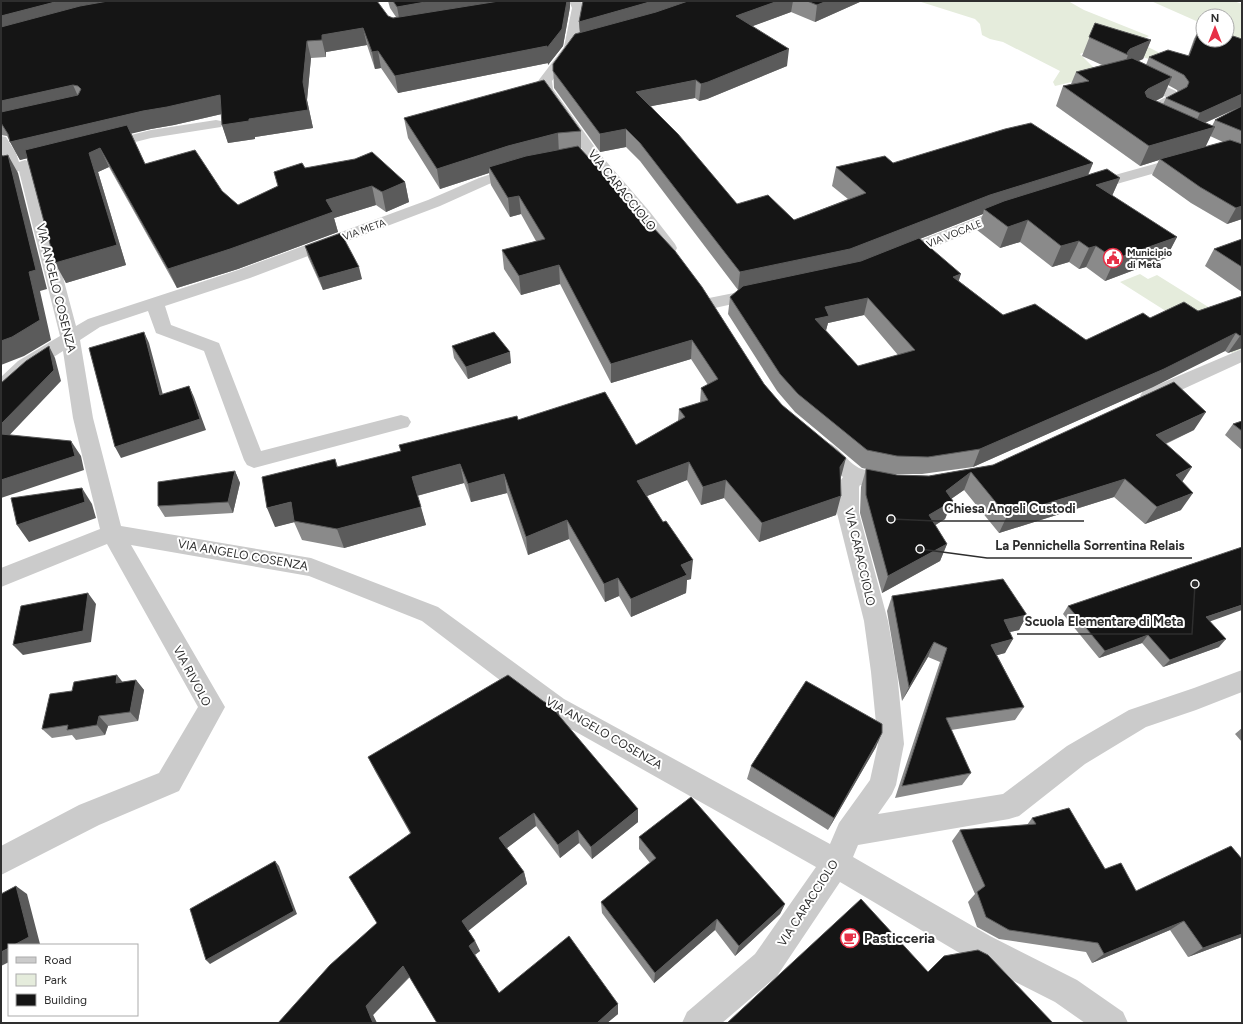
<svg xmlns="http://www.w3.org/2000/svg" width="1243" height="1024" font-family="Figtree,sans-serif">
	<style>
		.green { fill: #e5ecdc }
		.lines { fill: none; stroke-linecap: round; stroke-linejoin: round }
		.minor { fill: #cbcbcb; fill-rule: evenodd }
		.wall { fill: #8a8a8a; fill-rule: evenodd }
		.shaded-wall { fill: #5b5b5b }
		.building { fill: #151515; stroke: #5b5b5b; fill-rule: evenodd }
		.labels { text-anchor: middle; stroke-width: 4; stroke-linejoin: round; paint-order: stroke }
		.far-street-label { font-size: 10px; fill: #2e2e2e; stroke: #fff }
		.far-poi-label { font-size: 10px; font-weight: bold; fill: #2e2e2e; stroke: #fff; text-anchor: start }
		.street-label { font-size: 12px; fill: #2e2e2e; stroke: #fff }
		.near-poi-label { font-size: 14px; font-weight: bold; fill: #2e2e2e; stroke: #fff; text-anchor: start }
		.leader { fill: none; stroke: #2e2e2e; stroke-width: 1.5 }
		.callout-dot { fill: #2e2e2e; stroke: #fff; stroke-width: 1.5 }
		.callout-label { font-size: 13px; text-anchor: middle; font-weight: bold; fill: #2e2e2e; stroke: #fff; stroke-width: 4; stroke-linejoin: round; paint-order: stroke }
	</style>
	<rect width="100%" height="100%" fill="#fff"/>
	<path class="green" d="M918,1H1068L1084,10L1149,36L1138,42L1162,54L1149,59L1105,45L1080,54L1101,75L1055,86L1053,82L1060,71L1003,42L990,39L982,35L980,24L975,19Z
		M1151,1H1234L1242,4V51L1227,37V16H1203V24Z
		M1140,274L1148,279L1157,275L1242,328V349L1232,353L1120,282Z"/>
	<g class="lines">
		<path class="minor" d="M569,1H581L584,8L576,47L552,81L553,89L599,153L650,212L675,244L677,248L675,252L669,253L663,252L638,218L589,159L539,89L538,81L564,47L572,8Z
			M1139,74L1176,91L1181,98L1179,101C1169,106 1157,116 1146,113L1144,110L1146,107L1166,97L1134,81L1132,78L1134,75Z
			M216,120L221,121L223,124L221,127L151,138L104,150L99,149L97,146L99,143L151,130Z
			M1,136L6,137L16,153L19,162L25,160L30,162L33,165L76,326L88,319L238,270L428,200L479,178L518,165L523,167L526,170L523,173L489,184L440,206L250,278L165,306L171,325L219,343L261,451L401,415L408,417L411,422L408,427L254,468L247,465L244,460L204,351L156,333L148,311L100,327L80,340L93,418L121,526L311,558L438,607L564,699L830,844L839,823L870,780L878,744L871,672L864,621L837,513V486L843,477L814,452L811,447L814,442C836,435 844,463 862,469C874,474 889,473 902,477L905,483L902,489L894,491L860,485L859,487V513L888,621L897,672L904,744L896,785L892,794L878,814L1003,794L1067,746L1129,710L1194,688L1242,670V692L1196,710L1146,727L1085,764L1019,816L1009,819L858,845L853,857L990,936L1077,980L1123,1012L1128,1023H1085L1055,1002L968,958L840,882L777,976L722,1023H682L687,1012L755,954L816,867L546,715L422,621L309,576L131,545L225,707L179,791L99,825L1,875V846L79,805L159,773L198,707L107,544L1,587V568L100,529L73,418L63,351L32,371L8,393L1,395V377L18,361L60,336L19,171L14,173L9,171C1,161 1,148 1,136Z
			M1223,145L1242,152V162L1222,154L1092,191L1086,189L1084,186L1086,183Z
			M1008,207L1014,209L1016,212L1014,215L904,259L898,260L892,259L890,255L892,251L984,215Z
			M759,288L765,289L768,293L765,297L710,309L704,307L701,303L704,299Z
			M1242,349V362L1157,401L1150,403L1143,401L1140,396L1143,391Z"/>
	</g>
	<path class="wall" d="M1,1L388,16L393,18L396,17L390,8L388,1H570V7L563,46L548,65V63L398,93L381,68L375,69L367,45L326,52V57L311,58L307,100L313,128L255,137V139L228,143L222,125V114L174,125L151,129L131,133L145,164L222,191L238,205L278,186L305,168L405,182L409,202L386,212L376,205L334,218L338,232L238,269L177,288L109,167L98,172L126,265L66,283L27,158L20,160L7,136L1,135Z
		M582,1H862L815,22L791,12L752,26L787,66L707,99L699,101L695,98L651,106L737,204L794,220L848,199L832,186L836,167L893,163H1093L1088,176L1120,178L1112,196L1177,237L1166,258L1105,281L1086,267L1079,269L1069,262L1052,267L1020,242L1000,248L977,230L983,214L920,239L959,281L1003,315L1086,340L1150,318L1198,311L1242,296V348L1228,353L1225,351L1153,387L973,467L922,474H891L862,468L795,412L777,391L728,314L730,297L738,290L640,161L626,147L600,152L554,88L553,64L580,33L583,3ZM864,315L898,355L858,366L826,330L828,323Z
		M1095,23L1151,40L1143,59L1138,61L1146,65L1149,57L1188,56L1194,39L1201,25L1242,106L1205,123L1212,126L1215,120L1242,106V219L1227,224L1191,203L1152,175L1159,160L1140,166L1056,106L1063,86L1071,84L1076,72L1102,65L1082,56ZM1168,85L1177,90L1178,92L1166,98L1163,104L1156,101L1163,97ZM1210,136L1223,142L1205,147Z
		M404,118L581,131V149L764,384L841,477L836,515L759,542L724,498L701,505L687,480L647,496L691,579L687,580L686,593L631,617L619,596L605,602L569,539L528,555L507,493L471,502L464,483L417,496L426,525L344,548L302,540L294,522L275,527L335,459L338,467L401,451L518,420L636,445L678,421L679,409L700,403L701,388L708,385L691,359L611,383L560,284L521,295L504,269L502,250L536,241L521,214L510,217L491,185L489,173L440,189L408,138Z
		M1242,239V292L1205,266L1214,249Z
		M305,246L362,279L323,290L308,257Z
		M452,346L511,363L468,379L454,358Z
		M1242,421V450L1225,435L1233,424Z
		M1194,430L1166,444L1182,482L1181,510L1145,524L1114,497L999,533L964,490L951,499L945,519L935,525L947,544L940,561L882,593L860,513L861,487L866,469L897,475L929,476Z
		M235,471L240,483L233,513L165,517L158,506Z
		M892,596L1027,615L1019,630L1010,632L1005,653L997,655L1024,707L1015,720L951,730L971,773L962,785L895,798L940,662L928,657L902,701L887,611Z
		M1068,606L1219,647L1163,667L1142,643L1099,658L1063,614Z
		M136,680L144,690L138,721L108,726L105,735L76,740L72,735L52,738L42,729L123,682Z
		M559,716L638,822L592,859L579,843L560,858L536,826L507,848L524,872L527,884L468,930L475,941L480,951L475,955L499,993L618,1014L607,1023H437L410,977L373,1015L377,1023H278L377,923L410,833L375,771L368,757Z
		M1242,728V742L1235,734Z
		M876,747L828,830L747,779L751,766Z
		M1032,818L1136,891L1242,859V937L1188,957L1170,930L1092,963L1086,952L999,939L977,927L968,902L975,894L952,841L960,830L1027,825Z
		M639,837L785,904L780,914L735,956L715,930L654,983L602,913L601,902L650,863L639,849Z"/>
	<path class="shaded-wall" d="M59,1H150L1,35V16Z
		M431,1H512L400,23L397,7Z
		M567,1H570V7L563,46L548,65L547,48Z
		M653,1H701L580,39L579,22Z
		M778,1H793L791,12L734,33L736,16Z
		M827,1H862L815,22L817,5Z
		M363,28L367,45L326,52V57L322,40V35Z
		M1151,40L1143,59L1123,68L1128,55L1127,53L1130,49Z
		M307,41L311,58L307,100L313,128L255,137V139L228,143L222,125L249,119L303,82Z
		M547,46L548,63L398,93L395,76Z
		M789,49L787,66L707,99L699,101L701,84Z
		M378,51L381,68L375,69L372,52Z
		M1172,77L1163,97L1139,109L1145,92L1148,89Z
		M696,80L695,98L636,109V92Z
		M73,85L81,103L1,121V101Z
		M1242,94V106L1193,128L1200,113Z
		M220,95L226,113L174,125L151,129L20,160L10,142L143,111Z
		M1215,127L1205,148L1160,159L1159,160L1140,166L1149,146Z
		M626,129V147L600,152V134Z
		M558,133L559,154L489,167V173L440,189L437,169L508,146Z
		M100,148L109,167L98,172L126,265L66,283L55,263L89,153Z
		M8,155L18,173L47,289L40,291L51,340L24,356L1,365V341L29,272Z
		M1093,163L1085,181L984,209L983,214L846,268L738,290L740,272Z
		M1120,178L1111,198L1096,185Z
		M405,182L409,202L386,212L382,192Z
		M372,186L376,205L334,218L338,232L238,269L177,288L168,269L326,200Z
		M519,196L521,214L510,217L508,198Z
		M1242,206V219L1227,224L1236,208Z
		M1028,220L1020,242L1000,248L1008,227Z
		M1177,237L1166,258L1105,281L1115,259Z
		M1079,241L1069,262L1052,267L1061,246Z
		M1096,246L1086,267L1079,269L1089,248Z
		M559,265L560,284L521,295L519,276Z
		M359,267L362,279L323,290L319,278Z
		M961,274L955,292L953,277Z
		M868,298L864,315L828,323L825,334L815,319L825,307Z
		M144,332L149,343L166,406L160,395Z
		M1236,333L1225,351L1153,387L973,467L980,449Z
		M1242,335V348L1228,353L1240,336Z
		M692,340L691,359L611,383V364Z
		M49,346L55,358L61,381L2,443L1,442V424Z
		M510,352L511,363L468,379L466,367Z
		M189,386L194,397L206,430L121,458L115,447Z
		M1206,412L1194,430L1145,453L1156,435Z
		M71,441L81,456L84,470L1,498V480Z
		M846,458L841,477L836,486L840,467Z
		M689,462L687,480L637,500V481Z
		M460,464L464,483L416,496L412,477Z
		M1192,467L1180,485L1176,475Z
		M235,471L240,483L233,513L228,502Z
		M971,472L964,490L938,508L946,491Z
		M504,474L507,493L471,502L468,484Z
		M1125,479L1114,497L999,533L1007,516Z
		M726,480L724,498L701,505L703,487Z
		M82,488L92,504L96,518L29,542L17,525Z
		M1193,493L1181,510L1145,524L1157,507Z
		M841,496L836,515L759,542L762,523Z
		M953,501L945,519L923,533L929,515Z
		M291,502L299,521L275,527L267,508Z
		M421,507L426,525L344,548L337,529Z
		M567,520L569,539L528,555L526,537Z
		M947,544L940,561L882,593L888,576Z
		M693,560L691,579L687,580L686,593L631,617V599L681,565Z
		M618,578L619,596L605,602L604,584Z
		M88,593L96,604L91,642L23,655L13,645Z
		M1242,605V610L1200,625L1206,617Z
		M1027,615L1019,630L996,635L1004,620Z
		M1148,635L1142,643L1099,658L1105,651Z
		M1013,639L1005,653L983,659L991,645Z
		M1226,639L1219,647L1163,667L1170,660Z
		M934,642L928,657L902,701L909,687Z
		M117,675L125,685L116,683Z
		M136,680L144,690L138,721L130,712Z
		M559,710L560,725L556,712Z
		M99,716L108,726L105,735L97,725Z
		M882,733L876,747L828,830L834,818Z
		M638,809V822L592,859L591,847Z
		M534,813L536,826L503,851L499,838Z
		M578,830L579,843L560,858L558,845Z
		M275,861L279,866L297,914L210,964L206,960Z
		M524,872L527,884L467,932L462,921Z
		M16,886L27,894L40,944L38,945H14Z
		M785,904L780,914L735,956L739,946Z
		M717,919L715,930L654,983L655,973Z
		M1184,921L1170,930L1092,963L1104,954Z
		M1242,934V937L1188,957L1203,948Z
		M475,941L480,951L473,956L469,946Z
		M9,948V962L1,966V952Z
		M403,966L410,976L373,1015L377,1023H373L366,1006Z
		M618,1004V1014L607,1023H597Z"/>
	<path class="building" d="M1,1H59L1,16Z
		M108,1H377L388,16L393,18L499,1H567L562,29L547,48V46L395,76L378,51L372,52L363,28L322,35V40L307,41L303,82L308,110L249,119V121L222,125L220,95L167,107L143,111L10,142L8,134L1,123V112L78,95L81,89L78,86L73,85L1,101V27L80,6Z
		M393,1H431L397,7Z
		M583,1H653L579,22Z
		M688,1H778L736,16L789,49L708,82L701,84L696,80L636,92L678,134L737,204L768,195L794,220L866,193L836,167L885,156L893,163L1005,129L1031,123L1093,163L990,195L850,249L740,272L640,143L626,129L600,134L553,71V64L575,34L656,12Z
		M807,1H827L817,5Z
		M1095,23L1151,40L1130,49L1127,53L1128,55L1089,37Z
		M1201,25H1203V40H1227V34L1242,39V94L1200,113L1166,98L1187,87L1189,82L1184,75L1149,57L1168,50L1189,56Z
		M1132,58L1172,77L1148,89L1145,92L1147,97L1215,127L1149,146L1063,86L1089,81L1076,72Z
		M544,80L581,131L558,133L508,146L437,169L404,118Z
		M1242,106V131L1215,120Z
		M127,125L145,164L195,150L222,191L238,205L278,186L274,172L302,163L305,168L355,159L372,152L405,182L382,192L372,186L326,200L333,212L230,249L168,269L100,148L89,153L117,245L55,263L25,150Z
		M1230,140L1242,144V206L1236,208L1200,187L1160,159Z
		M578,146L675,251L702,287L764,384L782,405L846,458L840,467L841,496L762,523L726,480L703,487L689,462L637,481L663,522L666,521L693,560L681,565L687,575L631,599L618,578L604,584L567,520L526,537L504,474L468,484L460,464L412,477L421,507L337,529L294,521L291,502L267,508L262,477L335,459L337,467L401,451L399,445L517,416L518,420L605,392L636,445L685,417L679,409L708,400L701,388L718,379L692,340L611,364L559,265L519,276L502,250L545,239L519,196L508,198L489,167L526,156Z
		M1,155L3,156L8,155L36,270L29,272L40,320L12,337L1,341Z
		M1107,169L1120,178L1096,185L1177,237L1115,259L1096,246L1089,248L1079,241L1061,246L1028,220L1008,227L984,209L1004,201Z
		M341,233L359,267L319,278L305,246Z
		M919,238L961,274L953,277L1003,315L1035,304L1086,340L1143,313L1150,318L1184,302L1198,311L1242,296V335L1240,336L1236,333L1164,369L980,449L928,457L897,456L867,450L798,394L780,374L730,297L743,286L861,261ZM868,298L915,350L858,366L815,319L829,316L825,307Z
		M1242,239V267L1214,249Z
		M144,332L160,395L189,386L200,419L115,447L89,348Z
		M494,332L510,352L466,367L452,346Z
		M49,346L54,370L1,424V383L26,361Z
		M1174,382L1206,412L1156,435L1192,467L1176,475L1193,493L1157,507L1125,479L1007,516L971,472L946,491L953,501L929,515L947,544L888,576L866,495V469L897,475L929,476L993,465Z
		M1242,421V431L1233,424Z
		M1,434L71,441L75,456L1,480Z
		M235,471L228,502L158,506V482Z
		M82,488L85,502L17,525L11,498Z
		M1242,547V605L1206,617L1226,639L1170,660L1148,635L1105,651L1068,606Z
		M1003,579L1027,615L1004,620L1013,639L991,645L1024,707L946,718L971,773L902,786L947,648L934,642L909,687L892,596Z
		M88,593L83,631L13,645L21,606Z
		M117,675L116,683L136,680L130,712L99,716L97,725L67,730L68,725L42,729L50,694L72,691L74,682Z
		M508,675L543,701L559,710L556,712L638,809L591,847L578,830L558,845L534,813L499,838L524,872L462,921L475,941L469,946L499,993L569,936L618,1004L597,1023H437L403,966L366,1006L373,1023H278L330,965L377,923L349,877L411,833L368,757Z
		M806,681L882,724V733L834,818L751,766Z
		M691,797L785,904L739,946L717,919L655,973L601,902L656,858L639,837Z
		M1069,808L1105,869L1121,863L1136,891L1231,846L1242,859V934L1203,948L1184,921L1104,954L1098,943L1009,930L986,917L977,892L985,886L960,830L1036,824L1032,818Z
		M275,861L294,911L206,960L190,909Z
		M16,886L29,937L14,945H9V948L1,952V894Z
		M861,899L928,972L944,956L978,950L988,955L1053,1023H727Z"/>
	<defs>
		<symbol id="civic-ring" viewBox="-11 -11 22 22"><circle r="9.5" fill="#fff" stroke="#e72f46" stroke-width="1.5"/><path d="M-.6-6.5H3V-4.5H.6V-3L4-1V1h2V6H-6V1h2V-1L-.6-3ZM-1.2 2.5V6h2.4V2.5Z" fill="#e72f46"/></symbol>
		<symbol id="cafe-ring" viewBox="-11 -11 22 22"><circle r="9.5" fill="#fff" stroke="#e72f46" stroke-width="1.5"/><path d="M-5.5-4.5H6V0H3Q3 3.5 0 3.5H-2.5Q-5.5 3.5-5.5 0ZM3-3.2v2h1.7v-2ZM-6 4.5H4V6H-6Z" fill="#e72f46"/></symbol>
	</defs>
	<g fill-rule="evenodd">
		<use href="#civic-ring" x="1102" y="247" width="22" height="22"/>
		<use href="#cafe-ring" x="839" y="927" width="22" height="22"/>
	</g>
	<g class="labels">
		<g class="far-street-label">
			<text transform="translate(364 229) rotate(-20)" y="4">VIA META</text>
			<text transform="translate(954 233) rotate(-22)" y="4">VIA VOCALE</text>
		</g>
		<g class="far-poi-label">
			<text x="1127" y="256">Municipio<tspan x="1127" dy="12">di Meta</tspan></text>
		</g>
		<g class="street-label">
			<text transform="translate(622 190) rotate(51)" y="4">VIA CARACCIOLO</text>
			<text transform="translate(56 288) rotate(76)" y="4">VIA ANGELO COSENZA</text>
			<text transform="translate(243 555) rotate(10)" y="4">VIA ANGELO COSENZA</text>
			<text transform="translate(860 557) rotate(77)" y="4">VIA CARACCIOLO</text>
			<text transform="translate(192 676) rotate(62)" y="4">VIA RIVOLO</text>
			<text transform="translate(604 733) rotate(30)" y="4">VIA ANGELO COSENZA</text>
			<text transform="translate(808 903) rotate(-57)" y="4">VIA CARACCIOLO</text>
		</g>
		<g class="near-poi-label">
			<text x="864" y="943">Pasticceria</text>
		</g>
	</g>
	<path class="leader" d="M891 519L936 521H1084M920 549L987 558H1192M1195 584L1192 634H1017"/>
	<g class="callout-dot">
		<circle cx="891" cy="519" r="4"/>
		<circle cx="920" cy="549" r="4"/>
		<circle cx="1195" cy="584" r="4"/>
	</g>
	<g class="callout-label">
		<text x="1010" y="513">Chiesa Angeli Custodi</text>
		<text x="1090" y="550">La Pennichella Sorrentina Relais</text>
		<text x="1104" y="626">Scuola Elementare di Meta</text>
	</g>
	<rect width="1243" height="1024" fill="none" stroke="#2e2e2e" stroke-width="4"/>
	<rect x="8" y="944" width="130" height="72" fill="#ffffff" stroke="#ababab"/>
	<rect x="16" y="957" width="20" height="6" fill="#cbcbcb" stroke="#ababab"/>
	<text x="44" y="964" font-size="12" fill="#2e2e2e">Road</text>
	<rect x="16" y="974" width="20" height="12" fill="#e5ecdc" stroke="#ababab"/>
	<text x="44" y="984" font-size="12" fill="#2e2e2e">Park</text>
	<rect x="16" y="994" width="20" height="12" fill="#151515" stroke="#ababab"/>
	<text x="44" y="1004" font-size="12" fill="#2e2e2e">Building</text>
	<g transform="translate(1215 28)"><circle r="19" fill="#ffffff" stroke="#ababab"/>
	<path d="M0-3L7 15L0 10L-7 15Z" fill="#e72f46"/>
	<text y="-6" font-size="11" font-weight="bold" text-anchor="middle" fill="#2e2e2e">N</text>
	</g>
</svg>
